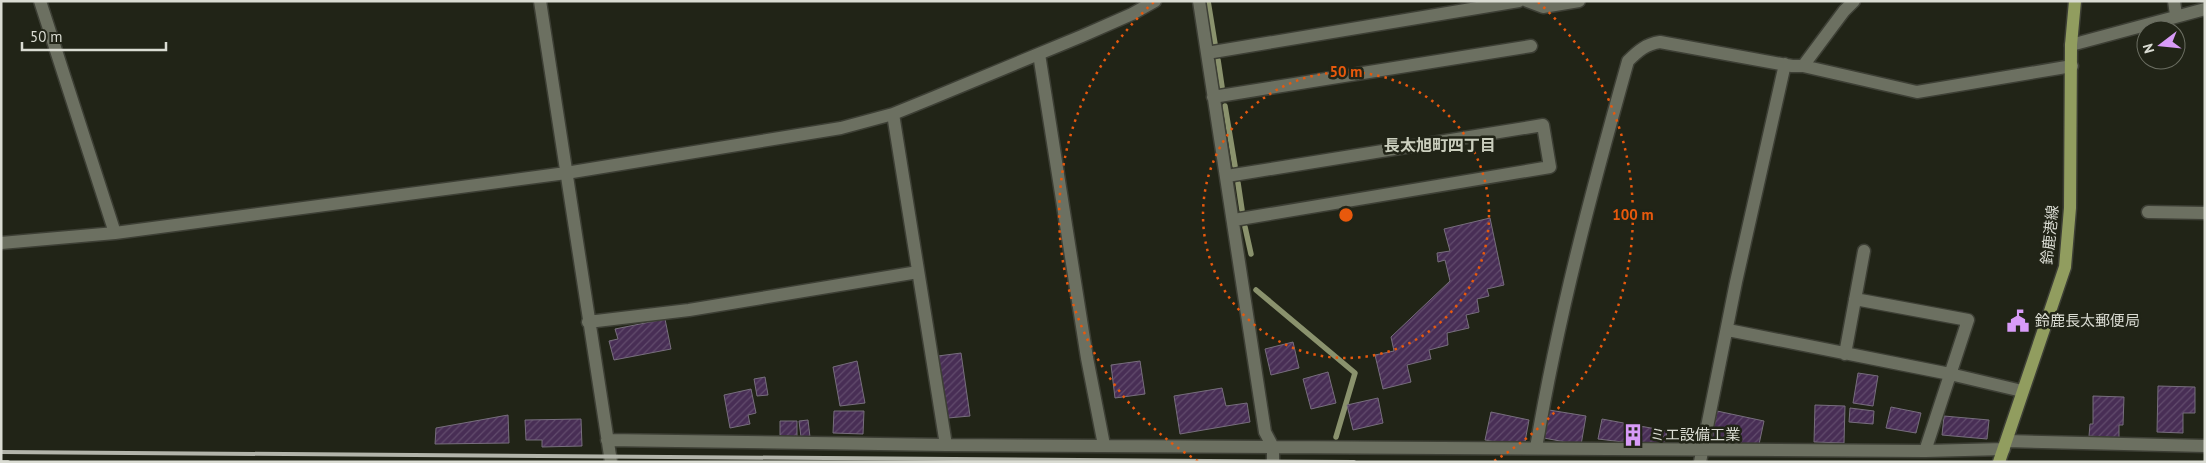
<svg xmlns="http://www.w3.org/2000/svg" width="2206" height="463" font-family="'PT Sans','Noto Sans JP',sans-serif">
	<style>
		.lines { fill: none; stroke-linecap: round; stroke-linejoin: round }
		.stream { stroke: #8a926d; stroke-width: 5.5 }
		.building { fill: url(#building-hatch); stroke: #776e7d }
		.minor-casing { stroke: #3d3f35; stroke-width: 15 }
		.major-casing { stroke: #3d3f35; stroke-width: 15 }
		.minor { stroke: #6c7061; stroke-width: 12 }
		.major { stroke: #919d5f; stroke-width: 12 }
		.rail { stroke: #b2b4aa; stroke-width: 4 }
		.ring { fill: none; stroke: #e8590c; stroke-width: 2.5; stroke-dasharray: 2.5 5 }
		.labels { text-anchor: middle; stroke-width: 5; stroke-linejoin: round; paint-order: stroke }
		.street-label { font-size: 15px; fill: #dadcd3; stroke: #212417 }
		.poi-label { font-size: 15px; fill: #dadcd3; stroke: #212417; text-anchor: start }
		.neighbourhood-label { font-size: 16px; font-weight: bold; fill: #cbcfbe; stroke: #212417 }
		.centre { fill: #e8590c; stroke: #212417; stroke-width: 2.5 }
		.ring-label { font-size: 15px; text-anchor: middle; font-weight: bold; fill: #e8590c; stroke: #212417; stroke-width: 5; stroke-linejoin: round; paint-order: stroke }
	</style>
	<defs>
		<pattern id="building-hatch" width="6" height="6" patternUnits="userSpaceOnUse" patternTransform="scale(1.25)"><rect width="6" height="6" fill="#482e55"/><path d="M-1 1l2-2M0 6l6-6M5 7l2-2" fill="none" stroke="#624c6d"/></pattern>
	</defs>
	<rect width="100%" height="100%" fill="#212417"/>
	<g class="lines">
		<path class="stream" d="M1208,1L1215,44
			M1218,60L1222,87
			M1225,106L1235,166
			M1238,183L1242,210
			M1245,227L1251,254
			M1256,290L1355,373L1336,437"/>
	</g>
	<path class="building" d="M1490,218L1504,285L1487,289L1489,296L1477,299L1479,312L1466,315L1469,328L1447,333L1448,345L1429,350L1431,359L1407,365L1411,382L1383,389L1375,355L1394,351L1391,337L1450,281L1445,260L1438,262L1437,253L1450,251L1444,229Z
		M665,319L671,349L614,360L609,341L618,339L615,329Z
		M1293,342L1299,368L1271,375L1265,349Z
		M961,353L970,416L948,418L938,356Z
		M857,361L865,403L840,406L833,367Z
		M1140,361L1145,394L1115,398L1111,365Z
		M1328,372L1336,403L1311,409L1303,379Z
		M1858,373L1878,376L1873,406L1853,403Z
		M765,377L768,395L757,396L754,379Z
		M2158,386L2195,387V413H2183V433L2157,432Z
		M1222,388L1226,406L1247,403L1250,422L1180,434L1174,396Z
		M751,389L756,413L748,415L750,424L730,428L724,395Z
		M2093,396L2124,397L2123,425H2119V438L2089,436L2090,424H2093Z
		M1378,398L1383,423L1353,430L1347,405Z
		M1815,405L1845,406L1844,443L1814,442Z
		M1891,407L1921,413L1916,433L1886,428Z
		M1850,408L1874,411L1873,424L1849,422Z
		M1549,410L1586,416L1581,445L1544,438Z
		M834,411H864L863,434L833,433Z
		M1717,411L1764,421L1758,449L1728,443L1727,449L1711,445Z
		M1491,412L1529,420L1524,447L1485,440Z
		M508,415L509,443L435,444L436,428Z
		M1944,416L1989,420L1987,439L1942,435Z
		M581,419L582,446L542,447V440H526L525,420Z
		M1602,419L1667,431L1664,447L1598,439Z
		M808,420L810,437H801L799,421Z
		M780,421H797V438L780,437Z"/>
	<g class="lines">
		<defs>
			<path id="minor" d="M40,1L115,233
				M540,1L611,462
				M1199,1L1265,432L1273,447V462
				M1527,1L1543,7L1579,1
				M2174,1L2176,15
				M2071,45L2205,9
				M1207,53L1519,1
				M1039,54L1087,358L1104,445
				M1803,66L1844,11L1854,1
				M1213,97L1531,46
				M893,114L946,445
				M1227,176L1543,125L1550,167L1234,220
				M2148,212L2205,213
				M1,243L115,233L566,173L841,128L893,114L930,99L1082,36L1132,14L1155,1
				M1855,299L1968,320L1925,451
				M588,322L689,310L918,272
				M1728,330L1950,374L2022,391
				M1845,354L1864,251
				M607,440L946,445L1925,451L2004,449
				M2007,441L2205,446
				M1536,448C1558,317 1592,189 1628,61C1638,51 1646,44 1660,42L1792,66H1803L1917,92L2072,66
				M1700,462L1736,282L1785,64"/>
			<path id="major" d="M1999,462L2065,267L2070,208L2071,45L2075,1"/>
		</defs>
		<use href="#minor" class="minor-casing"/>
		<use href="#major" class="major-casing"/>
		<use href="#minor" class="minor"/>
		<use href="#major" class="major"/>
		<path class="rail" d="M1,452L1354,462
			M1,462H8"/>
	</g>
	<g class="ring">
		<circle cx="1346" cy="215" r="143"/>
		<path d="M1198 461A287 287 0 0 1 1154 2M1538 2A287 287 0 0 1 1494 461"/>
	</g>
	<defs>
		<symbol id="civic-bare" viewBox="-9 -9 18 18"><path d="M-.6-6.5H3V-4.5H.6V-3L4-1V1h2V6H-6V1h2V-1L-.6-3ZM-1.2 2.5V6h2.4V2.5Z" fill="#d89bf8" stroke="#212417" stroke-width="2.5" paint-order="stroke"/></symbol>
		<symbol id="building-bare" viewBox="-9 -9 18 18"><path d="M-4-6H4V6H1V3H-1V6H-4ZM-2.5-4.3h1.7v1.8h-1.7ZM.8-4.3h1.7v1.8H.8ZM-2.5-1h1.7V.8h-1.7ZM.8-1h1.7V.8H.8Z" fill="#d89bf8" stroke="#212417" stroke-width="2.5" paint-order="stroke"/></symbol>
	</defs>
	<g fill-rule="evenodd">
		<use href="#civic-bare" x="2002" y="305" width="32" height="32"/>
		<use href="#building-bare" x="1617" y="419" width="32" height="32"/>
	</g>
	<g class="labels">
		<g class="street-label">
			<text transform="translate(2050 235) rotate(-84)" y="5">鈴鹿港線</text>
		</g>
		<g class="poi-label">
			<text x="2035" y="326">鈴鹿長太郵便局</text>
			<text x="1650" y="440">ミエ設備工業</text>
		</g>
		<g class="neighbourhood-label">
			<text x="1440" y="151">長太旭町四丁目</text>
		</g>
	</g>
	<circle cx="1346" cy="215" r="8" class="centre"/>
	<g class="ring-label">
		<text x="1346" y="77">50 m</text>
		<text x="1633" y="220">100 m</text>
	</g>
	<rect width="2206" height="463" fill="none" stroke="#dadcd3" stroke-width="5"/>
	<g transform="translate(2161 45) rotate(254)"><circle r="24" fill="#212417" stroke="#6b6e62"/>
	<path d="M0-4L9 19L0 12L-9 19Z" fill="#d89bf8"/>
	<text y="-8" font-size="14" font-weight="bold" text-anchor="middle" fill="#dadcd3">N</text>
	</g>
	<path d="M22 42v8h144v-8" fill="none" stroke="#dadcd3" stroke-width="2.5"/>
	<text x="30" y="42" font-size="15" fill="#dadcd3" stroke="#212417" stroke-width="4" paint-order="stroke">50 m</text>
</svg>
